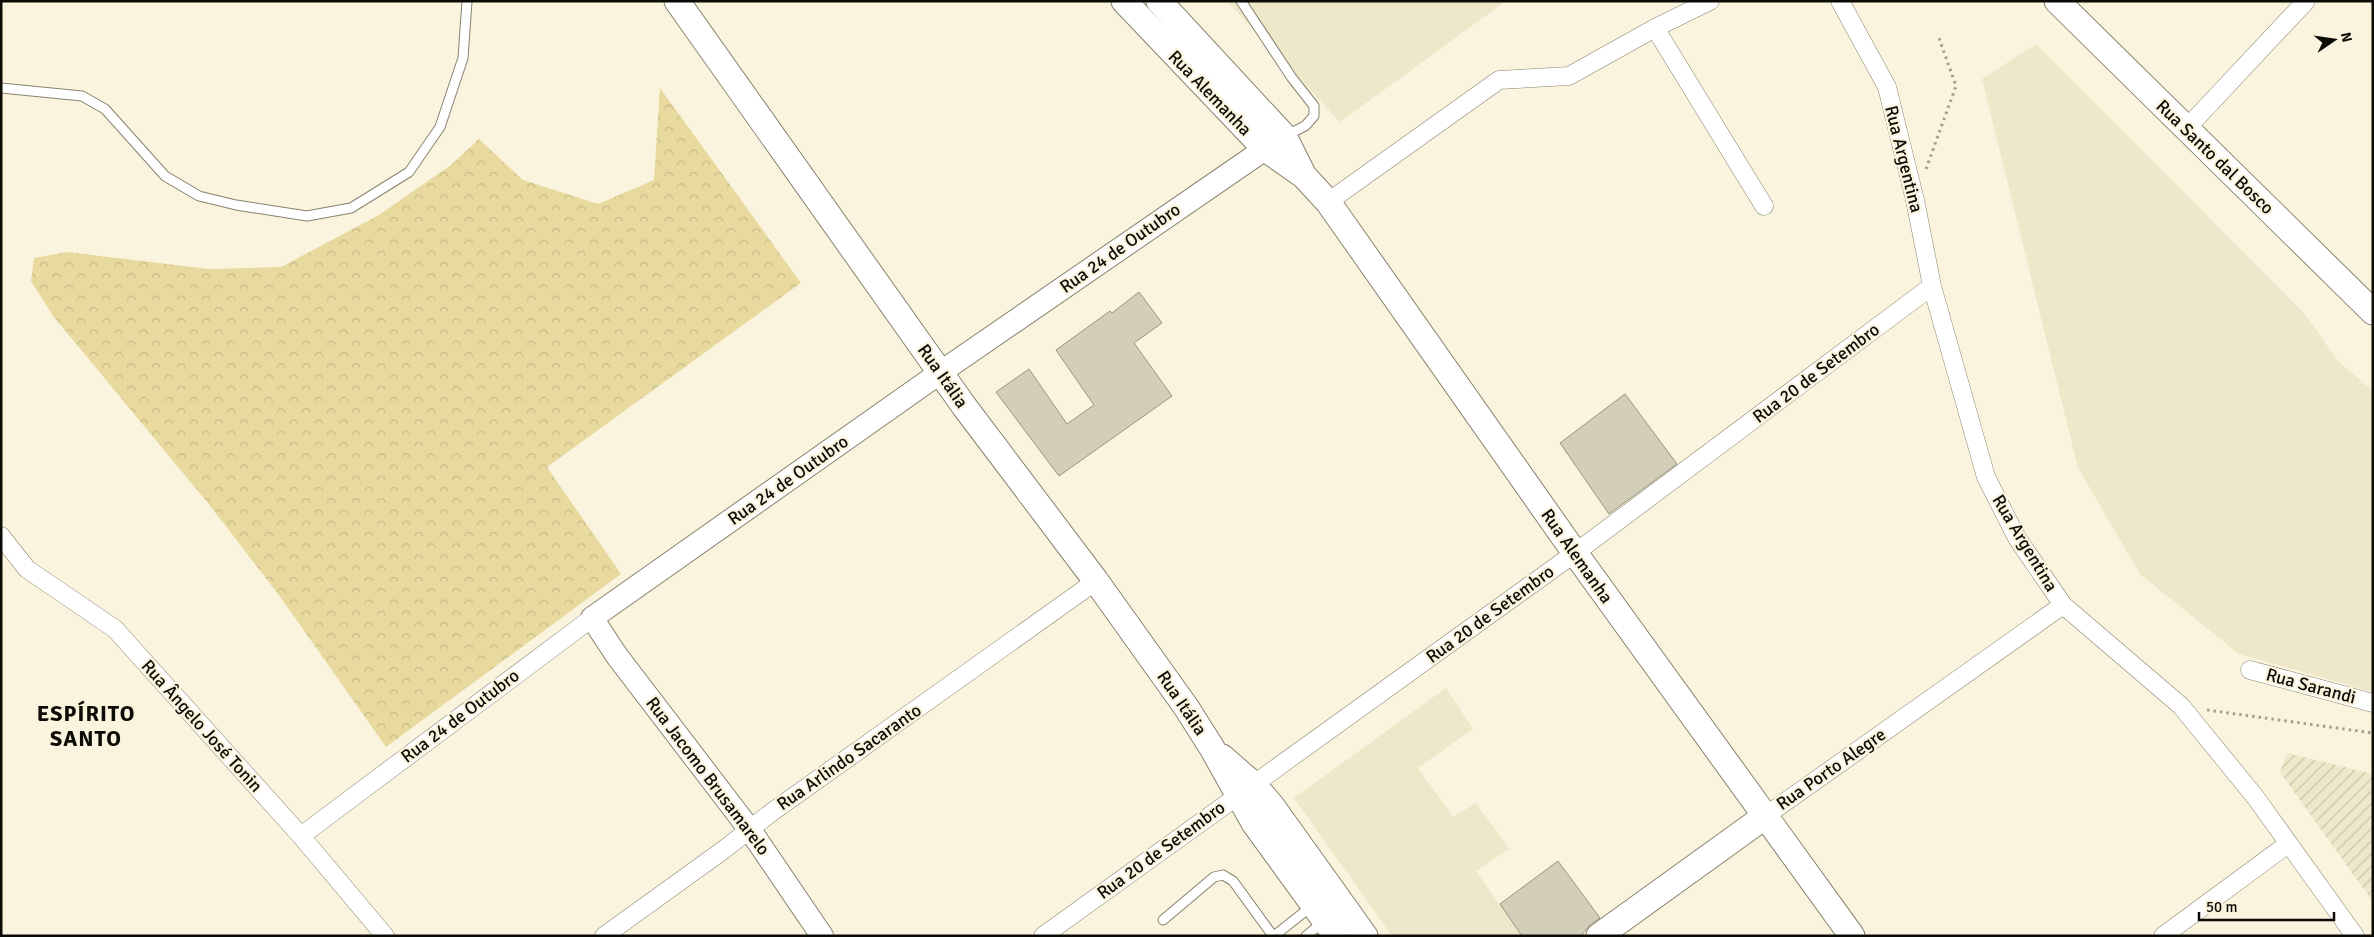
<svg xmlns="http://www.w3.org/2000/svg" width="2374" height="937" font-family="Signika,sans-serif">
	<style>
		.built { fill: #efe7ca }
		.industrial { fill: url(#industrial-furrows) }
		.forest { fill: url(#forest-crowns) }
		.building { fill: #d3ceb8; stroke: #999480 }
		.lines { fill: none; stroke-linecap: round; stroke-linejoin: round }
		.service-casing { stroke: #88836f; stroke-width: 11 }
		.minor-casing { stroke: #88836f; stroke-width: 19 }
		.tertiary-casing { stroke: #88836f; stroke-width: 24 }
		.secondary-casing { stroke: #88836f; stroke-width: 27 }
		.path { stroke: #a4a090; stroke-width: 3; stroke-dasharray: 2.5 4; stroke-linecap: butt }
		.service { stroke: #fff; stroke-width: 9 }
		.minor { stroke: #fff; stroke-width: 18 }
		.tertiary { stroke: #fff; stroke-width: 22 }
		.secondary { stroke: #fff; stroke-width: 25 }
		.labels { text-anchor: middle; stroke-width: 4.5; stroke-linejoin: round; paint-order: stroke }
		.street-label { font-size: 18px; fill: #0d0b05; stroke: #faf4de }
		.district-label { font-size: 22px; font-weight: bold; letter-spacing: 1px; fill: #0d0b05; stroke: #faf4de }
	</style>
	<defs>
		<pattern id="industrial-furrows" width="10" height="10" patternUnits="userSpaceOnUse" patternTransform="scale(1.25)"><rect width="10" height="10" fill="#efe7ca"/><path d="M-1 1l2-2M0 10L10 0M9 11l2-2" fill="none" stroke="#ccc5ac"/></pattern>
		<pattern id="forest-crowns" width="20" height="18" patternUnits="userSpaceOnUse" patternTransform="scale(1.25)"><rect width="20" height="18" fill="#e8da9f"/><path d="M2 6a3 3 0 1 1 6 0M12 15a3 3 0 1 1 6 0" fill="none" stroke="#c6ba87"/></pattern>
	</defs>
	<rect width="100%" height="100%" fill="#faf4de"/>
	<path class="built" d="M1227,1H1506L1340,122Z
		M2036,44L2305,314L2337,360L2373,391V692L2239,654L2140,574L2078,468L1982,79Z
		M1446,688L1473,729L1418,768L1453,817L1476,803L1509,849L1476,871L1522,936H1392L1294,798Z"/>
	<path class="industrial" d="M2287,753L2373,774V902L2280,772Z"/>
	<path class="forest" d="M660,88L801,283L547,467L621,574L386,747L281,598L212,508L53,316L31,281L34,258L67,252L209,269L281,267L379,215L451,165L479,139L523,180L598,204L654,180Z"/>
	<path class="building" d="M1139,292L1162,323L1134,343L1172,396L1059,476L996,392L1029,369L1067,424L1094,405L1056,350L1110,311L1112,313Z
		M1625,394L1677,464L1609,514L1560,443Z
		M1558,861L1600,918L1590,925L1581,936H1522L1500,904Z"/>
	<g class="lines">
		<defs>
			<path id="service" d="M1241,1L1292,78L1314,106V116L1305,126L1285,136
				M1,88L82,96L105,109L165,176L199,196L236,205L307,216L351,208L409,172L440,127L463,58L467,1
				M1163,920L1214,877L1223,875L1233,881L1273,936
				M1274,936L1313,905
				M1306,936L1323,922"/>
			<path id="minor" d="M1840,1L1887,87L1915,200L1932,286L1986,477L2017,538L2063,605L2181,706L2256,798L2355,936
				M1655,28L1764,206
				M2186,129L2306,1
				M1328,202L1499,80L1569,76L1655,28L1710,1
				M1,536L27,569L115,629L301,836L385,936
				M2250,670L2373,703
				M1764,817L2063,605
				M301,836L592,618
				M604,936L722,851L772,812L1096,581
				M1043,936L1575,553L1932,286
				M2163,936L2288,844"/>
			<path id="tertiary" d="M822,936L750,830L617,656L592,618L941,372L1278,140"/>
			<path id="secondary" d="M677,1L964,406L1096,581L1186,707L1212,748L1254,823L1336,936
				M1124,1L1264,148L1304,176L1328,202L1575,553L1852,936
				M1159,1L1284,136L1303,174
				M2057,1L2373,312
				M1222,757L1253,784L1272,806L1365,936
				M1599,936L1764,817"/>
		</defs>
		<use href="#service" class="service-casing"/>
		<use href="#minor" class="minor-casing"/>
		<use href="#tertiary" class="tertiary-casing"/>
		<use href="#secondary" class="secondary-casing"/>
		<path class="path" d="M1926,169L1956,86L1939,38
			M2207,710L2373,733"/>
		<use href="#service" class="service"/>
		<use href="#minor" class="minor"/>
		<use href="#tertiary" class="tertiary"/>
		<use href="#secondary" class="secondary"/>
	</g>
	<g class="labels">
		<g class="street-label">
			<text transform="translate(1210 93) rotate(46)" y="6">Rua Alemanha</text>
			<text transform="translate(2215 157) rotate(44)" y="6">Rua Santo dal Bosco</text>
			<text transform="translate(1904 159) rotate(76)" y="6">Rua Argentina</text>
			<text transform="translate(1120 248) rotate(-35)" y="6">Rua 24 de Outubro</text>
			<text transform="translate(1816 373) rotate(-37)" y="6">Rua 20 de Setembro</text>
			<text transform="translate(943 376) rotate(55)" y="6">Rua Itália</text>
			<text transform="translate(788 480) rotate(-35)" y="6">Rua 24 de Outubro</text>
			<text transform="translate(2025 543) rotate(59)" y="6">Rua Argentina</text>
			<text transform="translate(1577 556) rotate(55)" y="6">Rua Alemanha</text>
			<text transform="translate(1490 614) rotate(-36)" y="6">Rua 20 de Setembro</text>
			<text transform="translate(2311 686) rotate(15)" y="6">Rua Sarandi</text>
			<text transform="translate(1182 703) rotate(56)" y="6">Rua Itália</text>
			<text transform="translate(460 716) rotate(-37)" y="6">Rua 24 de Outubro</text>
			<text transform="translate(202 726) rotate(48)" y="6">Rua Ângelo José Tonin</text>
			<text transform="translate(849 757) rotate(-35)" y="6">Rua Arlindo Sacaranto</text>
			<text transform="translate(1831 769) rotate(-35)" y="6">Rua Porto Alegre</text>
			<text transform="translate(708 776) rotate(53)" y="6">Rua Jacomo Brusamarelo</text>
			<text transform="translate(1161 850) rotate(-36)" y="6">Rua 20 de Setembro</text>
		</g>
		<g class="district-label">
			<text x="86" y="721">ESPÍRITO<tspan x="86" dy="25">SANTO</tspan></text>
		</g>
	</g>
	<rect width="2374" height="937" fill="none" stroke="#0d0b05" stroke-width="5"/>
	<g transform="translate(2334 40) rotate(77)" stroke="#faf4de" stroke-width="4" paint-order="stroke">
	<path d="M0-4L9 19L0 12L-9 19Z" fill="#0d0b05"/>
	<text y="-8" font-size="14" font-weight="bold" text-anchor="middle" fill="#0d0b05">N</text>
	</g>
	<path d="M2199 912v8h135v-8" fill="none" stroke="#0d0b05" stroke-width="2.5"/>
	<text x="2206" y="912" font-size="15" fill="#0d0b05" stroke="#faf4de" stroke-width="4" paint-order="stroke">50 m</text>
</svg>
